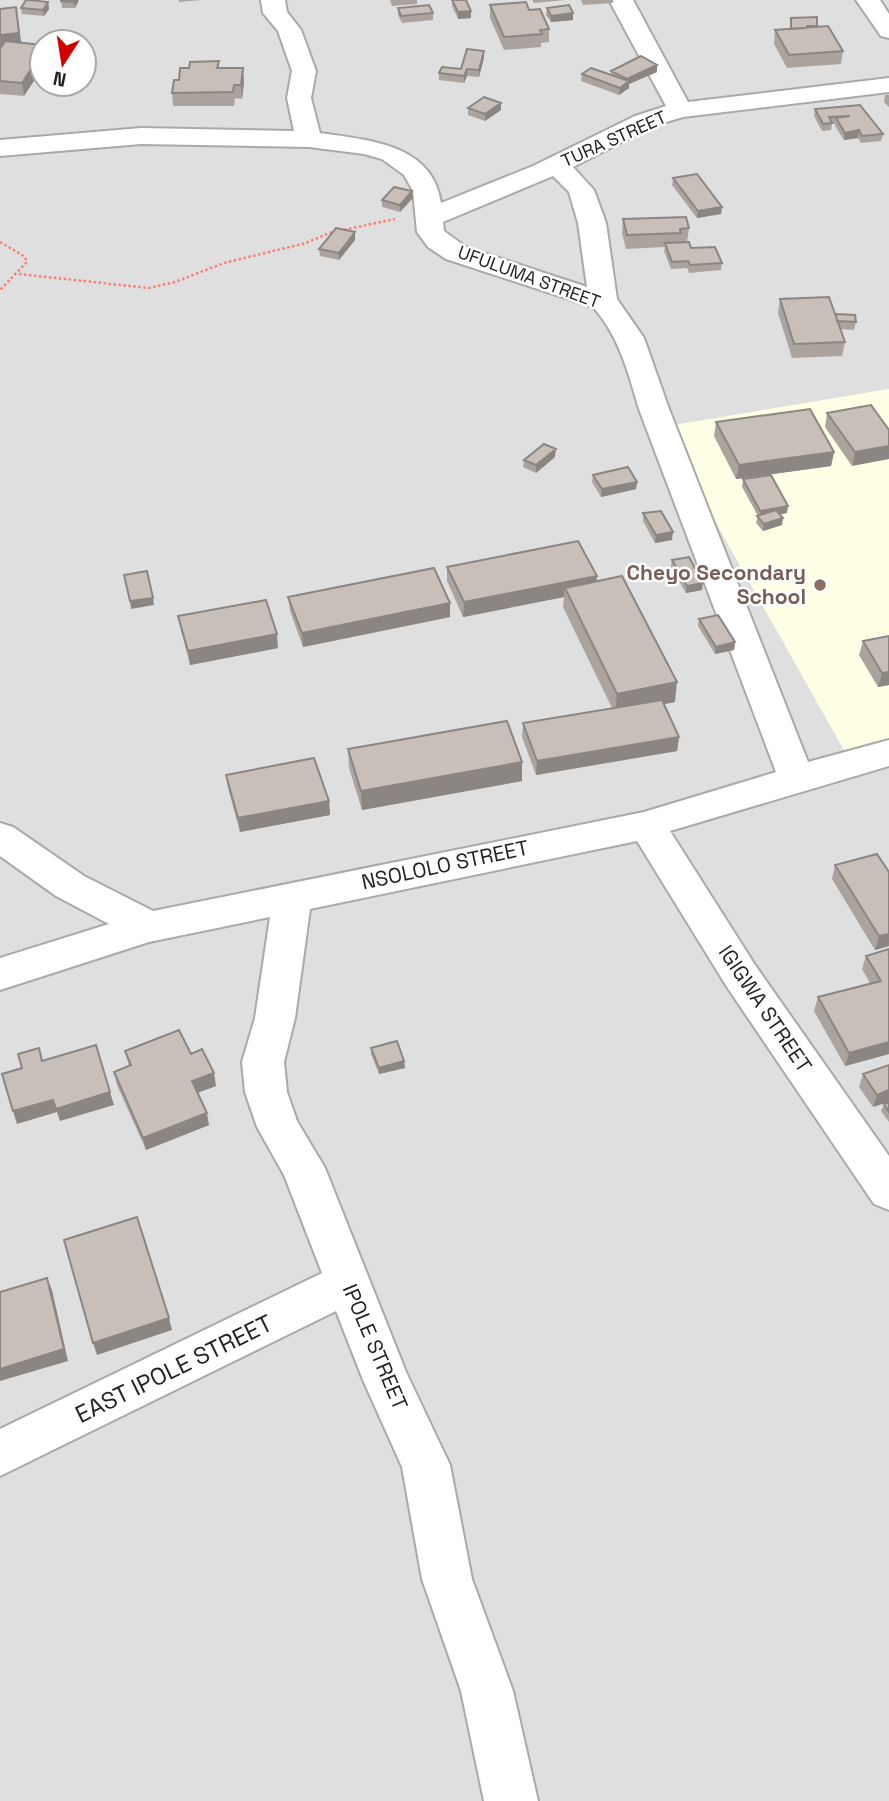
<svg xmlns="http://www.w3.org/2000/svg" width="889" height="1801" font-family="'Space Grotesk',sans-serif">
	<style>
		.residential { fill: #e0dfdf; fill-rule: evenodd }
		.education { fill: #ffffe5 }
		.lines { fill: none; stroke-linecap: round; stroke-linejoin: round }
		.minor-casing { stroke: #a9a9a9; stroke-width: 4 }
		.path { stroke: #fa8072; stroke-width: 2.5; stroke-dasharray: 2.5 2.5; stroke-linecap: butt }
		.minor { fill: #fff; fill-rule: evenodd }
		.wall { fill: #aba49e }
		.shaded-wall { fill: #8b8681 }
		.building { fill: #c7bfb8; stroke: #8b8681; stroke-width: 2 }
		.education-dot { fill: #8d6e63; stroke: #fff; stroke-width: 2.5 }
		.labels { text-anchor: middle; stroke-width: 5; stroke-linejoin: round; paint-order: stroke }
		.far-street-label { font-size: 18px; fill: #222; stroke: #fff }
		.education-label { font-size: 21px; font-weight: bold; fill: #785e54; stroke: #fff; text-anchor: end }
		.street-label { font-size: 21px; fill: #222; stroke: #fff }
		.near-street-label { font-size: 24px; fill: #222; stroke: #fff }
	</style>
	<rect width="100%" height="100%" fill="#f2efe9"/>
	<path class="residential" d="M0,0H889V1801H0ZM42,42H84V84H42Z"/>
	<path class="education" d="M889,389V743L845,752L662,427Z"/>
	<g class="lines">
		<defs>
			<path id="minor" d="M261,0H285L287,12L301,30L316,71L311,98L320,133C368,140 433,144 441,203L533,166L635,116L666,106L609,0H633L688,102L889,78V92L683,117L653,126L573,167L594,190L606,223L617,299L644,338L669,409L808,762L889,740V766L670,831L755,965L889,1156V1210L874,1204L727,987L637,841L310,909L295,1018L284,1062L287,1092L297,1121L325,1168L406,1372L450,1465L472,1579L513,1691L538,1801H484L461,1691L422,1579L402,1467L363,1380L336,1311L0,1476V1429L322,1273L284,1175L257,1127L245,1092L242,1062L255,1018L270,917L149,942L0,990V958L109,924L56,896L0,856V823L13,827L84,876L153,911L644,812L776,772L639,409C628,372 619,336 593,307L446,259L428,247L417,232L413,191L404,175L382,159L364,154L309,147L141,144L0,156V140L141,128L294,131L287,98L292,71L278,31L263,13ZM553,176L569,192L578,223L587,287L466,247L444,231L443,222Z
				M856,0H880L889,14V38L881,36Z"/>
		</defs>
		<use href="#minor" class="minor-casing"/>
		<path class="path" d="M0,242L24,256L27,262L0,290
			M19,274L149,288L175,282L224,263L306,243L329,233L395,219"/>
		<use href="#minor" class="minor"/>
	</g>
	<path class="wall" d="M61,0H79L75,8H62Z
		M179,0H201L179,2Z
		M390,0H417V4L392,6Z
		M452,0L471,11V18L458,19L452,6Z
		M532,0H566L534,3Z
		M581,0H613V3L583,5Z
		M48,2L49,9L44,16L22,14L21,8Z
		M490,5L529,10L549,29V42L541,43V47L504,50L490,18Z
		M16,7L24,96L0,94V9Z
		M398,8L433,13V20L402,23L398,15Z
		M547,8L573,13V20L551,22L546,15Z
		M817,17L816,27L843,51L841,64L787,68L774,44L775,30L790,29L791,18Z
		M484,58L479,77L467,76L464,83L439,80V73L461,69Z
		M219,61V68H243L244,82L242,99L235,98L234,106H173L172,93L179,80L189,68Z
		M611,71L657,72L629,84V88L619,95L581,81L582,74L611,75Z
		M885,95H889V107L884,102Z
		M860,105L883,134L881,141L861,143L858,138L844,140L835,126V124H832L831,130L822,131L814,116L815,109Z
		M468,108L501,110L485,121L468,115Z
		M673,178L722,207L721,214L697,218L672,185Z
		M412,191L413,198L400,212L382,207V200Z
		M623,219L689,228L687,242L691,248L722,263L721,270L689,273L687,268L671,269L664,251L665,247L626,249L622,233Z
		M355,232V240L339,260L320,256L319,249Z
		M780,299L856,322L854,330L840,329L845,342L842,356L792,358L778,313Z
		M871,405L852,466L825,427L827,413Z
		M716,422L834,452L831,466L736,479L714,436Z
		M555,457L536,473L523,467L524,460Z
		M593,475L637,482L636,489L601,497L592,482Z
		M743,479L787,513L780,514L782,525L763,531L756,523L758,516L742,487Z
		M643,513L672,540L655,543L643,521Z
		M672,560L702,590L686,593L671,567Z
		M447,567L597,576L596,581L675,702L664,704L679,737L677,751L536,775L522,737L523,723L612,708L563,607L564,597L463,617L447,581Z
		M288,597L450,603V617L303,647L290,611Z
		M178,616L278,648L190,665L181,630Z
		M699,619L735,642L734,650L715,654L698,626Z
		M889,636V685L878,687L859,655L863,641Z
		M348,749L522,781L362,810L349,768Z
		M226,775L329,801L330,815L240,832L228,788Z
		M835,865L889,872V946L875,950L832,879Z
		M889,949V1054L845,1066L814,1011L818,997L870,983L862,969L866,956Z
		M371,1048L404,1061L405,1068L379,1074L371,1054Z
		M125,1051L191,1054L216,1086L197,1093L209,1125L146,1150L117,1085L114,1072L129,1066Z
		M889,1065L873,1107L859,1087L863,1074Z
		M889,1102V1122L881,1111L884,1104Z"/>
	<path class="shaded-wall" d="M74,0H79L75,8L74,2Z
		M48,2L49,9L44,16L43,10Z
		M471,11V18L458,19V12Z
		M573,13V20L551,22V16Z
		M18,20L22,47L0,49V35Z
		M484,51V58L479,77V70Z
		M42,52V69L24,96L22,83Z
		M657,65V72L629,84V88L619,95L620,88L627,83V79Z
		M243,68L244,82L242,99L241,85Z
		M467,69V76L464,83V76Z
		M501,103V110L485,121V114Z
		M859,130L858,138L844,140L845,133Z
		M412,191L413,198L400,212V205Z
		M722,207L721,214L697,218L698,211Z
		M355,232V240L339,260V253Z
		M889,446V459L852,466L855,452Z
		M556,449L555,457L536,473V465Z
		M834,452L831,466L736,479L739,465Z
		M637,482L636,489L601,497L602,489Z
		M788,506L787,513L759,518L760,511Z
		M783,518L782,525L763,531L764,524Z
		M673,532L672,540L655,543L656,535Z
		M597,576L596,590L565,588L564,597L463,617L464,602Z
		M703,583L702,590L686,593L687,586Z
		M153,598L154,605L131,609L130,601Z
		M450,603V617L303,647L302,633Z
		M277,634L278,648L190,665L188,651Z
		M735,642L734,650L715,654L716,647Z
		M889,672V685L878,687L882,673Z
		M677,682L675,702L615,714L617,694Z
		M679,737L677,751L536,775L537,761Z
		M522,762V781L362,810L361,791Z
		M329,801L330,815L240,832L238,818Z
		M889,934V946L875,950L879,936Z
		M889,1042V1054L845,1066L849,1053Z
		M404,1061L405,1068L379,1074V1068Z
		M214,1073L216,1086L194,1094L192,1081Z
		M889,1090V1102L873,1107L877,1095Z
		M110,1092L114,1105L60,1121L57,1112L17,1124L13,1111L53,1100Z
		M207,1113L209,1125L146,1150L143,1138Z
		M47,1278L52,1290L68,1361L0,1381V1369Z
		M169,1318L172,1330L97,1355L93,1343Z"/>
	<path class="building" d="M26,0H29L48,2L43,10L21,8Z
		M61,0H74V2L61,1Z
		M452,0H466L471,11L458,12Z
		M526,2L529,10L540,9L549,29L540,30L542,34L504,37L490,5Z
		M429,5L433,13L401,16L398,8Z
		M569,5L573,13L551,16L547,8Z
		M16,7L19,33L0,35V9Z
		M817,17V26H807V28L791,29V18Z
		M828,26L843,51L789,55L775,30Z
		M5,41L42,45V52L22,83L0,81V49Z
		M467,49L484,51L479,70L467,69L464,76L439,73L442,67L461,69Z
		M641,56L657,65L627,79L611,71Z
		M219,61L217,68H243L241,85H234L233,92L172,93L174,80H179L180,68H189L190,62Z
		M591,68L629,81L620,88L582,74Z
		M484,97L501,103L485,114L468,108Z
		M860,105L883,134L862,136L859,130L845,133L836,118L850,116L829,117L832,123L823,124L815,109Z
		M697,174L722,207L698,211L673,178Z
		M394,187L412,191L400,205L382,200Z
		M686,217L689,228L680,229L681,233L627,235L623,219Z
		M336,228L355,232L339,253L319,249Z
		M689,242L691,248L715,247L722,263L690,265L688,261L672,262L665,243Z
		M829,297L845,342L794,344L780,299Z
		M836,314L855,315L856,322L837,321Z
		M871,405L889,430V446L855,452L827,413Z
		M810,409L834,452L739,465L716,422Z
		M544,444L556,449L536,465L524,460Z
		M628,467L637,482L602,489L593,475Z
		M771,475L788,506L760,511L743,479Z
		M776,510L783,518L764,524L757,516Z
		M661,511L673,532L656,535L643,513Z
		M578,541L597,576L464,602L447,567Z
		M689,557L703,583L687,586L672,560Z
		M434,568L450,603L302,633L288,597Z
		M147,571L153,598L130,601L124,575Z
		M622,576L677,682L617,694L565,588Z
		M266,600L277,634L188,651L178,616Z
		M718,615L735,642L716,647L699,619Z
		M889,636V672L882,673L863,641Z
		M662,700L679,737L537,761L523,723Z
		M507,721L522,762L361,791L348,749Z
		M314,758L329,801L238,818L226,775Z
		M877,854L889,872V934L879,936L835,865Z
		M889,949V1042L849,1053L818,997L881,981L866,956Z
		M179,1030L191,1054L202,1049L214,1073L192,1081L207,1113L143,1138L114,1072L131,1065L125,1051Z
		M397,1041L404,1061L379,1068L371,1048Z
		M96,1045L110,1092L56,1109L53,1100L13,1111L2,1074L22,1068L18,1054L39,1048L42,1061Z
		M889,1065V1090L877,1095L863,1074Z
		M889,1102V1112L884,1104Z
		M137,1217L169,1318L93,1343L64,1240Z
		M47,1278L64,1349L0,1369V1292Z"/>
	<circle class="education-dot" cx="820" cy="585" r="7"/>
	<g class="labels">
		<g class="far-street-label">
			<text transform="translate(614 139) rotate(-24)" y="6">TURA STREET</text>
			<text transform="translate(529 277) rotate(20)" y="6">UFULUMA STREET</text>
		</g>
		<g class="education-label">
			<text x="806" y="580">Cheyo Secondary<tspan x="806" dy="24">School</tspan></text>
		</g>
		<g class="street-label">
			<text transform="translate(445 865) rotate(-12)" y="7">NSOLOLO STREET</text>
			<text transform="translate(765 1009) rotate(56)" y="7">IGIGWA STREET</text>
			<text transform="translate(375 1347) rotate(67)" y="7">IPOLE STREET</text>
		</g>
		<g class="near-street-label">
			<text transform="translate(174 1369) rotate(-26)" y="8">EAST IPOLE STREET</text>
		</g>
	</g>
	<g transform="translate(63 63) rotate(192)"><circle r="33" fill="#ffffff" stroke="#a7a7a7" stroke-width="2"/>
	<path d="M0-5L12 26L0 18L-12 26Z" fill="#d40000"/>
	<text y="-10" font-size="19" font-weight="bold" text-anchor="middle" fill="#222222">N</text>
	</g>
</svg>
